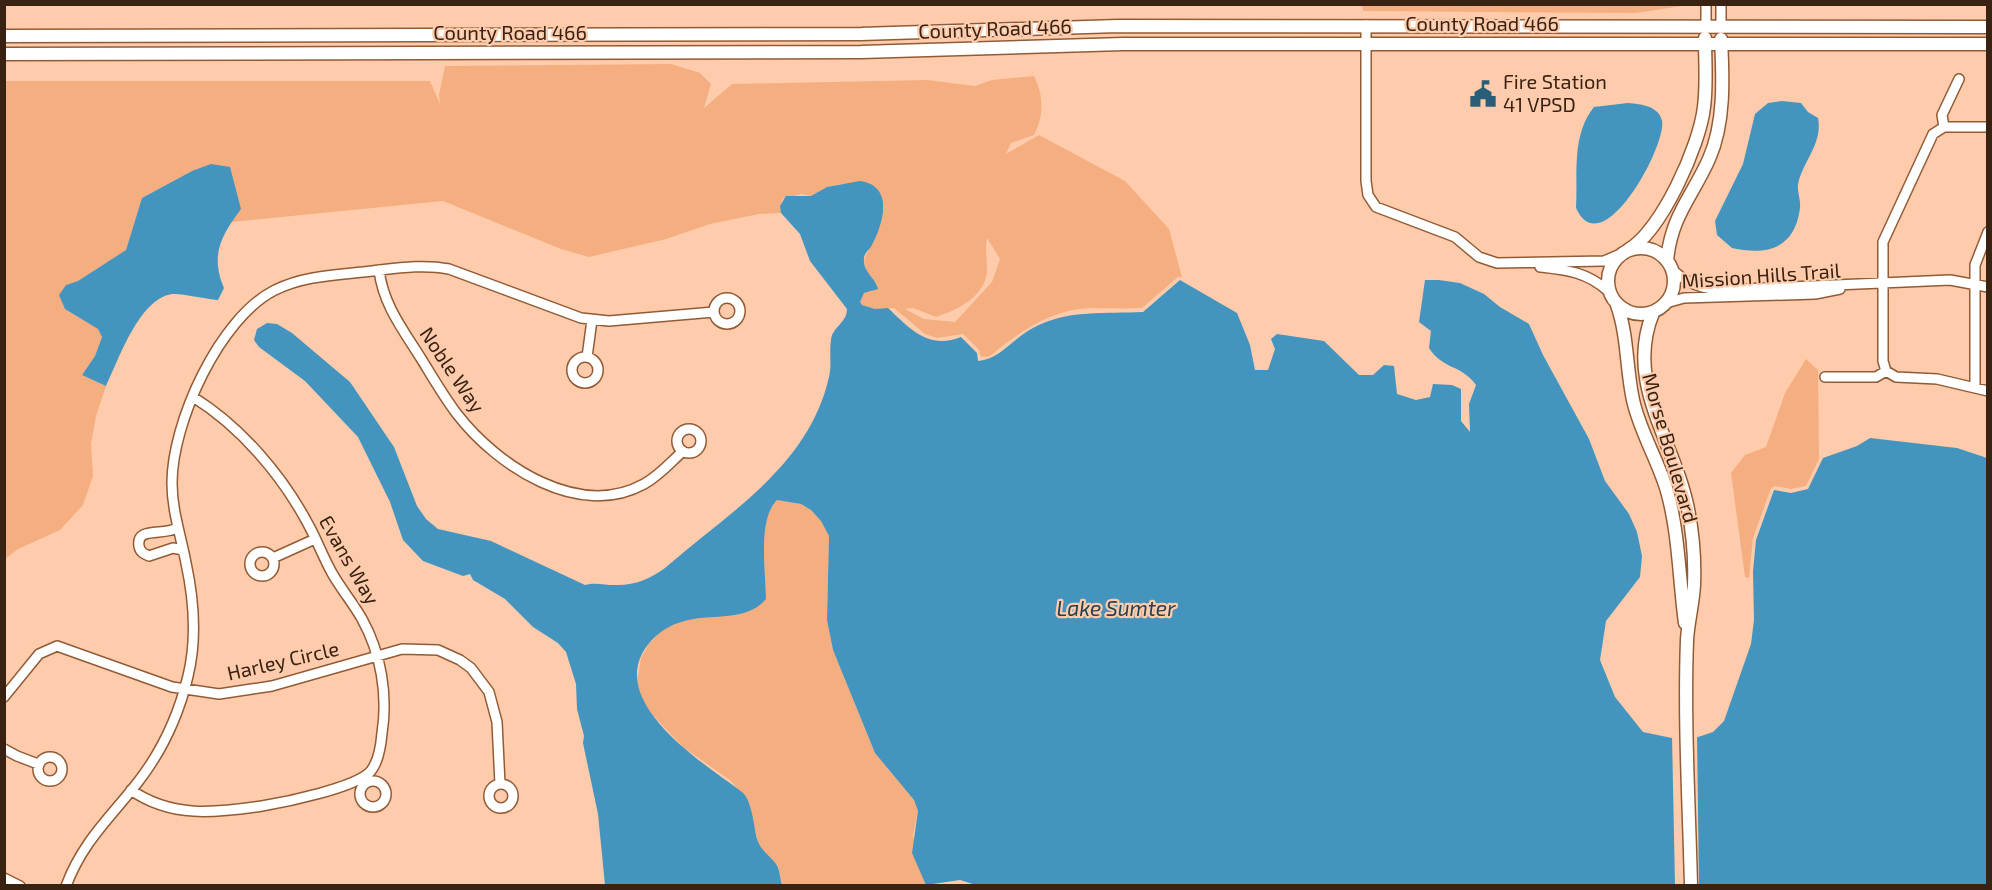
<svg xmlns="http://www.w3.org/2000/svg" width="1992" height="890" font-family="'Exo 2',sans-serif">
	<style>
		.green { fill: #f5ae7f; fill-rule: evenodd }
		.water { fill: #4394be }
		.pier { fill: #feccac }
		.lines { fill: none; stroke-linecap: round; stroke-linejoin: round }
		.minor-casing { stroke: #925b35; stroke-width: 12 }
		.major-casing { stroke: #925b35; stroke-width: 15 }
		.minor { stroke: #fff; stroke-width: 9 }
		.major { stroke: #fff; stroke-width: 12 }
		.labels { text-anchor: middle; stroke-width: 4.5; stroke-linejoin: round; paint-order: stroke }
		.street-label { font-size: 20px; fill: #392212; stroke: #feccac }
		.poi-label { font-size: 20px; fill: #392212; stroke: #feccac; text-anchor: start }
		.water-label { font-size: 21px; font-style: italic; fill: #27404e; stroke: #feccac }
	</style>
	<rect width="100%" height="100%" fill="#feccac"/>
	<path class="green" d="M1362,5V4L1688,5L1636,13L1363,11Z
		M671,64L700,73L711,84L704,108L732,84L927,80L975,86L992,80L1034,76C1044,97 1044,115 1034,135L1011,143L1006,154L1039,135L1125,181L1169,229L1182,277H1178L1142,308C1125,309 1107,308 1090,308C1050,310 1019,332 990,356L981,357L979,350L963,334L937,338L925,334L894,308L875,309L862,305L860,302L864,293L872,291L877,284L866,270L864,260L881,223L884,206L851,185L842,184L827,187L811,196L801,194L783,199L780,206L781,213L759,214L710,224L666,239L589,257L561,249L443,201L231,222L241,209L192,171L142,198L126,250L78,281L66,285L65,309L98,329L102,337L95,356L82,375L106,386L96,416L91,444L93,476L83,505L60,530L18,549L5,559V81H430L440,104L439,95L445,66ZM987,238L1000,259L992,282L955,322L924,319L905,309L913,308L936,317C957,310 985,297 987,271C987,260 985,248 987,238Z
		M1806,359L1818,370L1819,459L1806,486L1791,489L1775,486L1771,488L1753,538L1749,578L1745,577L1731,473L1745,455L1766,447L1785,393Z
		M777,500L801,504L811,510L821,521L829,536L827,620L833,650L875,753L914,800L918,811L913,836L926,885H930H782L778,866L765,854L758,842L747,800L731,781L683,747L647,709L640,697L637,682L641,658L649,644L661,631L675,622L712,616L766,599C766,573 757,520 777,500Z"/>
	<path class="water" d="M1782,101L1801,103L1808,112L1818,118C1823,143 1803,161 1798,184C1797,192 1801,200 1800,208C1795,248 1768,256 1732,248L1717,235L1715,221L1743,164L1755,114L1768,103Z
		M1628,103C1641,104 1659,106 1662,121C1667,145 1602,266 1576,208C1578,174 1571,136 1594,107Z
		M211,164L230,167L241,209C221,236 210,255 224,288L218,300C207,299 180,293 172,294C139,299 119,359 106,386L82,375L95,356L102,337L98,329L65,309L59,295L66,285L78,281L126,250L142,198L192,171Z
		M860,181C894,186 884,222 872,245C869,251 863,253 864,261C864,273 876,278 878,289L864,293L860,302L862,305L875,309L888,308C910,329 929,350 961,337L977,353L978,361C1001,359 1013,338 1033,328C1067,309 1107,314 1143,312L1180,280L1237,313L1250,345L1255,370H1268L1275,349L1271,339L1277,334L1324,341L1359,375H1373L1384,365L1394,366L1397,394L1416,400L1430,397L1433,384L1452,385L1461,389V421L1470,432L1469,404L1476,385C1461,364 1443,370 1429,348L1431,331L1419,322L1425,280H1439L1460,283L1484,294L1500,307L1529,324L1543,355L1589,439L1605,481L1629,514L1637,532L1642,556L1640,577L1606,621L1600,660L1615,697L1643,732L1686,741L1713,732L1724,721L1751,644L1754,620L1753,571L1756,540L1774,490L1791,493L1808,489L1823,458L1857,446L1870,438L1957,448L1987,458V885L979,886L960,880L926,885L912,853L918,811L914,800L875,753L833,650L827,620L829,536L821,521L811,510L801,504L777,500C757,520 766,573 766,599C738,631 688,601 651,641C599,699 705,764 742,792C752,800 754,827 757,839C761,851 769,855 776,864C780,869 780,879 782,885H605L598,814L583,743L584,736L577,709L576,684L566,652L558,643L533,627L505,599L473,580L470,574L463,576L423,561L403,540L390,502L358,437L305,381L259,347L254,340L257,329L267,323L277,324L292,333L350,382L394,447L417,506L426,519L438,529L491,541L585,585C595,582 604,585 615,585C633,586 650,579 665,568C728,513 809,466 829,377C832,365 829,352 831,340C832,327 847,323 847,309L810,261L800,234L781,213L780,206L786,196H811L827,187Z"/>
	<path class="pier" d="M1672,735L1686,738L1697,736L1699,885H1675Z"/>
	<g class="lines">
		<defs>
			<path id="minor" d="M1366,25V181L1368,195L1376,207L1455,237L1479,257L1497,263L1604,261L1623,253
				M1706,28V4
				M1721,28V4
				M1944,127H1988
				M1540,267C1567,270 1587,272 1608,291
				M1671,268C1684,282 1698,287 1717,290L1950,280L1988,287
				M379,270C383,305 404,331 422,360C433,378 444,397 457,414C497,466 579,520 644,484C659,476 670,463 683,451
				M714 311a13 13 0 1 1 26 0a13 13 0 1 1-26 0Z
				M1666,303L1684,298L1815,294L1840,289
				M587,357L592,320
				M572 370a13 13 0 1 1 26 0a13 13 0 1 1-26 0Z
				M1886,371L1883,361V242L1933,134L1944,127L1942,115L1959,79
				M1825,377H1876L1886,371L1896,377L1937,379L1988,391
				M1975,387V265L1988,232
				M677 441a12 12 0 1 1 24 0a12 12 0 1 1-24 0Z
				M177,528C164,536 136,526 139,546C140,552 144,554 149,556L173,548L183,550
				M250 564a12 12 0 1 1 24 0a12 12 0 1 1-24 0Z
				M273,558L315,539
				M4,697L39,654L57,646L172,687L219,694L272,686L402,649L438,650L460,660L471,668L489,692L497,722L500,784
				M4,749L17,756L38,764
				M38 769a12 12 0 1 1 24 0a12 12 0 1 1-24 0Z
				M360 794a13 13 0 1 1 26 0a13 13 0 1 1-26 0Z
				M489 796a12 12 0 1 1 24 0a12 12 0 1 1-24 0Z
				M131,790C171,818 215,813 262,806C286,802 354,788 370,772C379,762 381,745 382,733C388,695 381,653 362,619C353,603 341,589 332,573C323,557 317,540 308,524C282,475 240,426 193,397
				M4,878L20,886
				M66,886C83,841 110,818 138,782C162,751 179,714 188,676C197,639 194,600 186,563C181,536 172,511 172,483C172,423 219,318 275,290C305,275 339,275 372,271C398,268 424,264 449,269L581,318L609,321L714,312"/>
			<path id="major" d="M4,36L861,34L1118,26L1988,27
				M4,54L861,52L1123,44H1988
				M1608 281a33 33 0 1 1 66 0a33 33 0 1 1-66 0Z
				M1628,250C1661,232 1700,145 1704,107C1707,85 1705,61 1705,38
				M1667,261C1671,216 1692,197 1709,159C1725,123 1723,78 1721,39
				M1617,305C1628,336 1626,368 1633,400C1640,432 1658,460 1667,491C1679,533 1679,579 1685,623
				M1653,313C1624,383 1675,442 1688,509C1693,534 1695,560 1694,585C1693,604 1688,622 1687,640C1684,721 1689,804 1691,886"/>
		</defs>
		<use href="#minor" class="minor-casing"/>
		<use href="#major" class="major-casing"/>
		<use href="#minor" class="minor"/>
		<use href="#major" class="major"/>
	</g>
	<defs>
		<symbol id="civic-bare" viewBox="-9 -9 18 18"><path d="M-.6-6.5H3V-4.5H.6V-3L4-1V1h2V6H-6V1h2V-1L-.6-3ZM-1.2 2.5V6h2.4V2.5Z" fill="#295e79" stroke="#feccac" stroke-width="2.5" paint-order="stroke"/></symbol>
	</defs>
	<g fill-rule="evenodd">
		<use href="#civic-bare" x="1464" y="75" width="38" height="38"/>
	</g>
	<g class="labels">
		<g class="street-label">
			<text x="1482" y="31">County Road 466</text>
			<text transform="translate(995 29) rotate(-2)" y="7">County Road 466</text>
			<text x="510" y="40">County Road 466</text>
			<text transform="translate(1761 276) rotate(-4)" y="7">Mission Hills Trail</text>
			<text transform="translate(452 370) rotate(56)" y="7">Noble Way</text>
			<text transform="translate(1670 448) rotate(74)" y="7">Morse Boulevard</text>
			<text transform="translate(349 560) rotate(60)" y="7">Evans Way</text>
			<text transform="translate(283 661) rotate(-13)" y="7">Harley Circle</text>
		</g>
		<g class="poi-label">
			<text x="1503" y="89">Fire Station<tspan x="1503" dy="23">41 VPSD</tspan></text>
		</g>
		<g class="water-label">
			<text x="1116" y="616">Lake Sumter</text>
		</g>
	</g>
	<rect width="1992" height="890" fill="none" stroke="#392212" stroke-width="12"/>
</svg>
